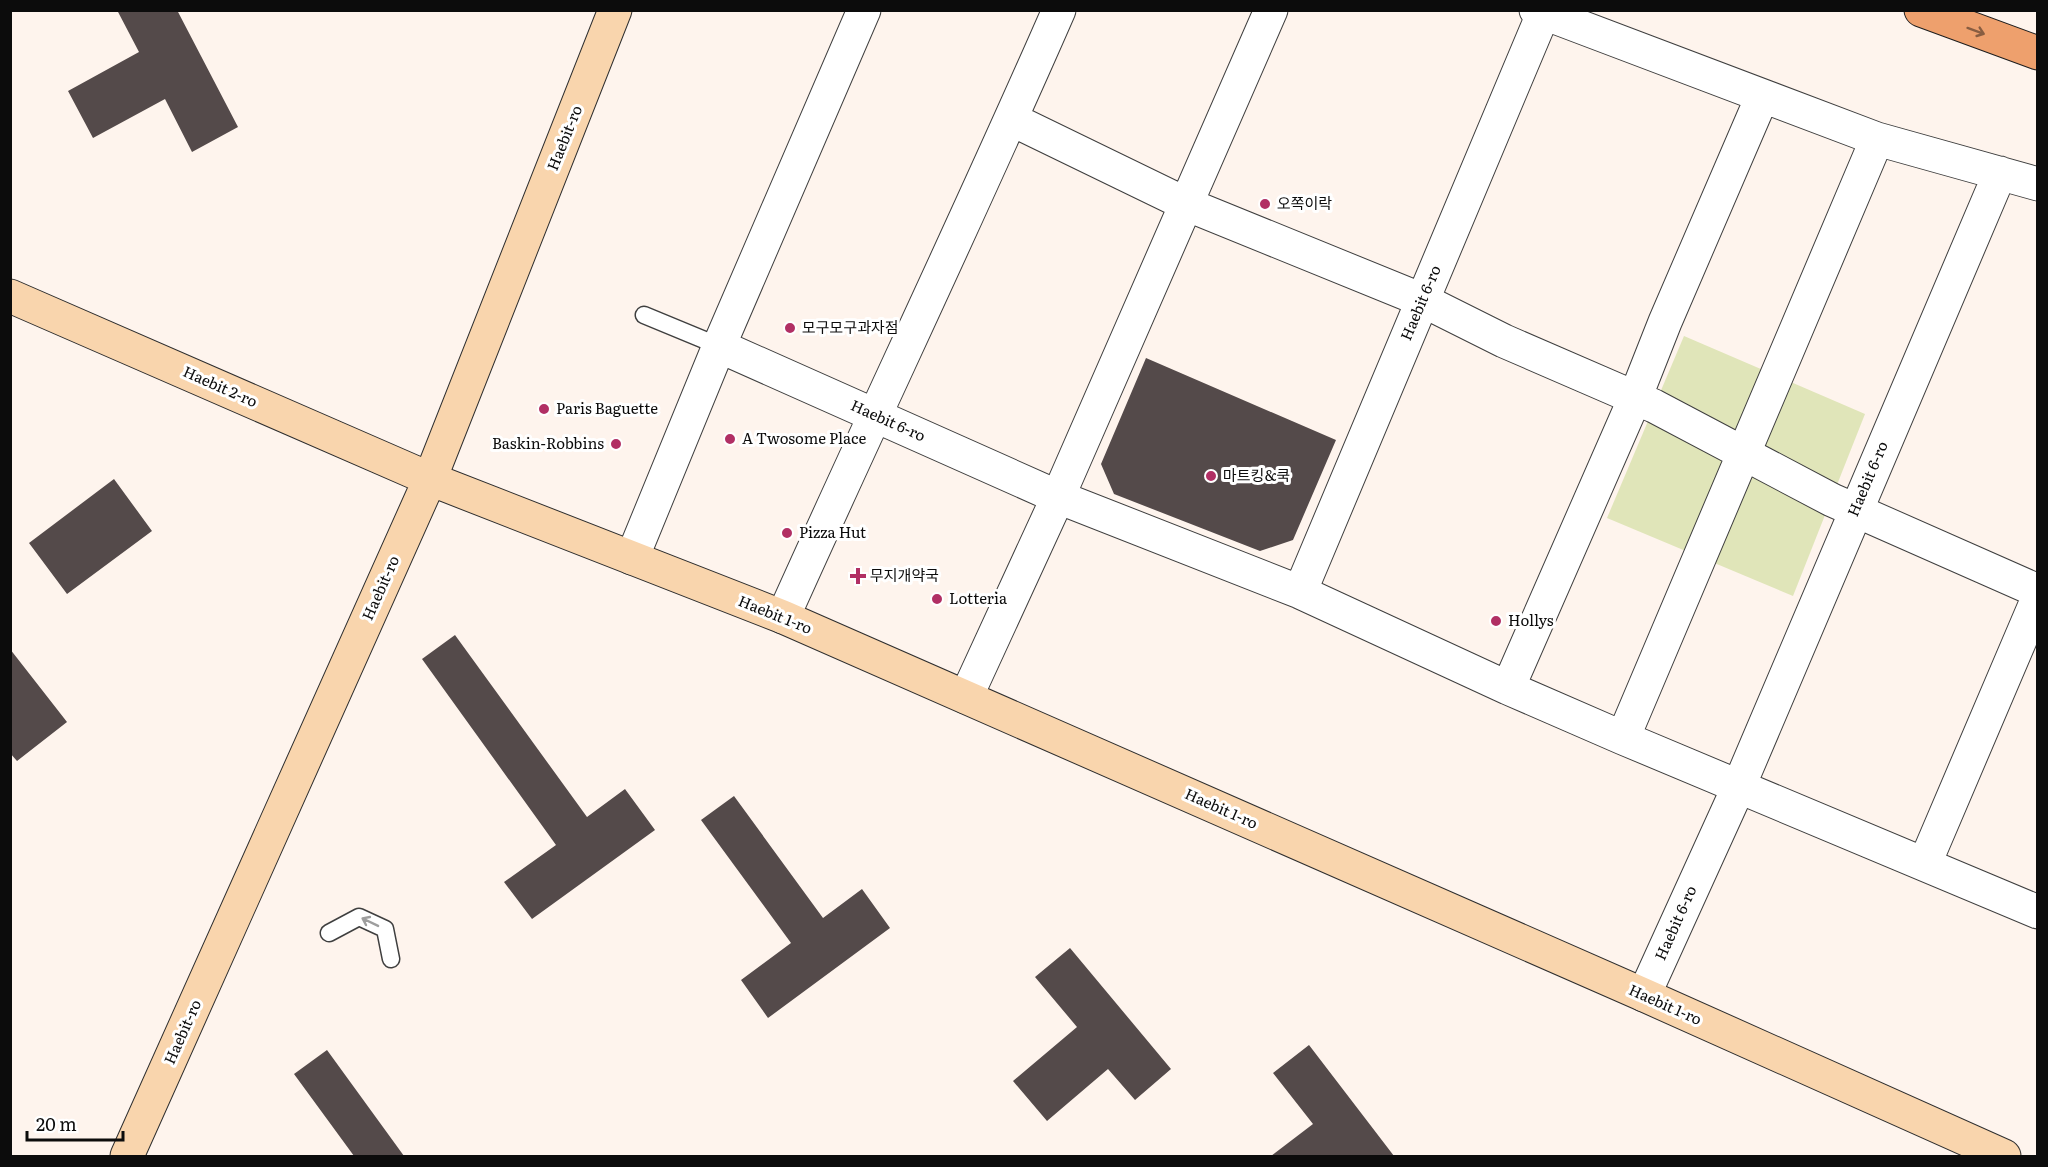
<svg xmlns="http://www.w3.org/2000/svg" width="2048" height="1167" font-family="Literata,'Noto Sans KR',serif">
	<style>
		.green { fill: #e0e5b9 }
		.building { fill: #544a4a }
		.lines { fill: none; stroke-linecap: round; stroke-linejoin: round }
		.lane-casing { stroke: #3f3f3f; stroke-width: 19 }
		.street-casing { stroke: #3f3f3f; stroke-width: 35 }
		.secondary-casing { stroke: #2e2e2e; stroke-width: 35 }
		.primary-casing { stroke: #1d1d1d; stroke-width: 35 }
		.lane { stroke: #fff; stroke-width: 16 }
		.street { stroke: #fff; stroke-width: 33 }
		.secondary { stroke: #f9d5ad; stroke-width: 33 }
		.primary { stroke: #eea06d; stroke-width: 33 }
		.oneway { stroke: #885d41 }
		.oneway2 { stroke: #9e9e9e }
		.poi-dot { fill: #b12f64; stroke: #fff; stroke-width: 2 }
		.labels { text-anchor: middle; stroke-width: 6; stroke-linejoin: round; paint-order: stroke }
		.street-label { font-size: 15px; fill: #0c0c0c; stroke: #fff }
		.poi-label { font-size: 15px; fill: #0c0c0c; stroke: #fff; text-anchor: start }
	</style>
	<rect width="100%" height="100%" fill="#fef4ed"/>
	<path class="green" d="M1684,336L1865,414L1793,596L1607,518Z"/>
	<path class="building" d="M117,10H177L238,127L192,152L165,99L93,138L68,91L139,52Z
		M1146,358L1336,440L1293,540L1260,551L1114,494L1101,464Z
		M114,479L152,531L67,594L29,543Z
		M455,635L587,817L625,789L655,830L532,919L504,882L556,845L422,659Z
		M10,649L67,722L17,761L10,753Z
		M734,796L823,918L862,889L890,928L768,1018L741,980L791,943L701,820Z
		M1070,948L1171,1069L1135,1100L1108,1069L1047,1121L1013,1081L1077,1027L1035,977Z
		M1309,1045L1394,1156H1271L1313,1124L1273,1073Z
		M327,1050L404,1156H354L294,1074Z"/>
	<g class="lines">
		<defs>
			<path id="lane" d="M644,315L719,346
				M329,933L359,917L385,929L391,959"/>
			<path id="street" d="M1536,10L1877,139L2038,184
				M1011,119L1186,204L1422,300L1504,341L1654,406L1832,500L2038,591
				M719,346L1058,497L1300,592L1508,688L1623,738L2038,912
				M632,558L719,346L864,10
				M1300,592L1543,14
				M783,617C874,414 970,214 1059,10
				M1508,688L1635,398L1665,322L1762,97
				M966,697L1058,497L1271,10
				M1623,738L1877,139
				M1925,863L2038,598
				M1644,995L1739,786L2000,173"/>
			<path id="secondary" d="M10,296L430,479L783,617L1644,995L2004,1156
				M127,1156L430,479L615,10"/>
			<path id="primary" d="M1921,10L2038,53"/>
		</defs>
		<use href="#lane" class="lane-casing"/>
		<use href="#street" class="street-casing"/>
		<use href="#secondary" class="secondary-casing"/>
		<use href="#primary" class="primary-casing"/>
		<use href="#lane" class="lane"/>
		<use href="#street" class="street"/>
		<use href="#secondary" class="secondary"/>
		<use href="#primary" class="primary"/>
	</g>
	<defs><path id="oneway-shaft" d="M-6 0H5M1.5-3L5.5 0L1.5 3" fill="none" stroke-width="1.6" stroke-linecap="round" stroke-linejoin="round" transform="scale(1.5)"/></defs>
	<use class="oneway" href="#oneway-shaft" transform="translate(1976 31) rotate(20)"/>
	<use class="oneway2" href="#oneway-shaft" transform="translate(370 922) rotate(-154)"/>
	<g class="poi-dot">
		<circle cx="1265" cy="204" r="6"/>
		<circle cx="790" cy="328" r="6"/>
		<circle cx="544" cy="409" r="6"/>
		<circle cx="730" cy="439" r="6"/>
		<circle cx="616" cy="444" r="6"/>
		<circle cx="1211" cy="476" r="6"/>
		<circle cx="787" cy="533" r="6"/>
		<path d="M855 567h6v6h6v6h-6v6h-6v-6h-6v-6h6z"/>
		<circle cx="937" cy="599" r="6"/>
		<circle cx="1496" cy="621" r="6"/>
	</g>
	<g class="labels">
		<g class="street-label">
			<text transform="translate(565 138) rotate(-68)" y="5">Haebit-ro</text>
			<text transform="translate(1421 303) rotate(-67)" y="5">Haebit 6-ro</text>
			<text transform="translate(220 387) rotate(24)" y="5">Haebit 2-ro</text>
			<text transform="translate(888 421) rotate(24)" y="5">Haebit 6-ro</text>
			<text transform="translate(1868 479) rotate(-67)" y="5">Haebit 6-ro</text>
			<text transform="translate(381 588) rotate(-66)" y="5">Haebit-ro</text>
			<text transform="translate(775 615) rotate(22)" y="5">Haebit 1-ro</text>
			<text transform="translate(1221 809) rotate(24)" y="5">Haebit 1-ro</text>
			<text transform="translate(1676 923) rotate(-66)" y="5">Haebit 6-ro</text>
			<text transform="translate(1665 1005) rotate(24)" y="5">Haebit 1-ro</text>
			<text transform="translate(183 1032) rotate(-66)" y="5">Haebit-ro</text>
		</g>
		<g class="poi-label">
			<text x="1277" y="209">오쪽이락</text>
			<text x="802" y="333">모구모구과자점</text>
			<text x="556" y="414">Paris Baguette</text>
			<text x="742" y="444">A Twosome Place</text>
			<text x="604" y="449" text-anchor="end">Baskin-Robbins</text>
			<text x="1223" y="481">마트킹&amp;쿡</text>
			<text x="799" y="538">Pizza Hut</text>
			<text x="870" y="581">무지개약국</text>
			<text x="949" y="604">Lotteria</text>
			<text x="1508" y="626">Hollys</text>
		</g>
	</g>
	<rect width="2048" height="1167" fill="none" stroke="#0c0c0c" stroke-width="24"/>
	<path d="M27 1131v9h96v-9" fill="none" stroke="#0c0c0c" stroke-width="3"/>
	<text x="36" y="1131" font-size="18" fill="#0c0c0c" stroke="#ffffff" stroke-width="4.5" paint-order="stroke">20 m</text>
</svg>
